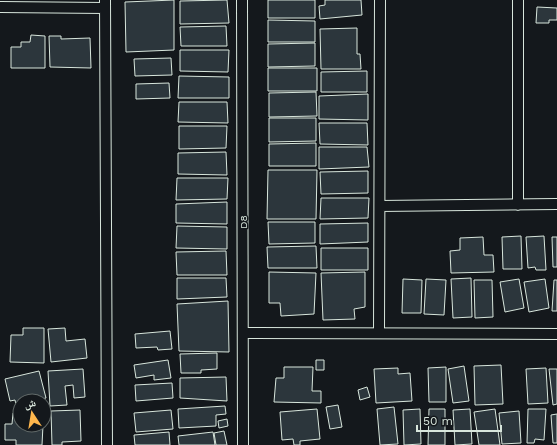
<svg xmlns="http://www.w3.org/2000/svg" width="557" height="445" font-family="'Work Sans','Noto Naskh Arabic',sans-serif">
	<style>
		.building { fill: #2c363c; stroke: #d8e6dc }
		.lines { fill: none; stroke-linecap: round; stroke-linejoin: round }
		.minor-casing { stroke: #d8e6dc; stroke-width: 12 }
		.minor { stroke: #14181c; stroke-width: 10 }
		.labels { text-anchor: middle; stroke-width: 3; stroke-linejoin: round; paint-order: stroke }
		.street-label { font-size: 10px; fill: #d8e6dc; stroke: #14181c }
	</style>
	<rect width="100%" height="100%" fill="#14181c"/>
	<path class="building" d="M174,0V50L126,52L125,2Z
		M227,0L229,23L180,24V1Z
		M268,0H315V18H268Z
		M325,0H361L362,15L320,19L319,6L325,5Z
		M537,7L557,8V20H549V23H536Z
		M268,20L315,21V42H268Z
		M226,26L227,46H181L180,27Z
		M357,28V54H360L361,69H321L320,29Z
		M31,35L45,36V68H11V47H21V42H30Z
		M49,36H61V39L90,38L91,68L50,67Z
		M315,43V66L268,67V44Z
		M180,50H229L228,72L180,71Z
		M171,58L172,75L135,76L134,59Z
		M268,68H317V91H268Z
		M367,71V92H321V72Z
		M179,76L229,77V98H178Z
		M169,83L170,98L136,99V84Z
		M316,92L317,116L269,117V93Z
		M368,94V120L319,119V96Z
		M179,102H227L228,123L178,122Z
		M269,118H316V141L269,142Z
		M319,123H367L368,145L320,144Z
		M179,126H227L226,148L179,149Z
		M316,143V166H269V144Z
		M319,147H367L369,167L319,169Z
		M226,152L227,175L178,174V153Z
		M268,170H317L316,219H267Z
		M368,171V193L321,194L320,172Z
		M177,178H228L227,199L176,200Z
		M321,198H369L368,218L320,219Z
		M227,202V224L176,223V204Z
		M268,222H315V243L269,244Z
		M368,223V242L320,244V224Z
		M177,226L227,227V249L176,248Z
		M521,236L522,269H503L502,237Z
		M544,236L546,270H536L535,267L528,268L526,237Z
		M483,237L484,255H493L494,272L451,273L450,251L460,250V238Z
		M552,237H557V267H553Z
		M316,246L317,268H268L267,247Z
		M321,248H368V270H321Z
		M226,251L227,275H177L176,252Z
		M269,272L316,273L314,314L281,316L280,303H269Z
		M365,272V307L354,309L355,319L323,320L321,273Z
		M177,278H226L227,297L177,299Z
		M471,278L472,317L453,318L451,279Z
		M403,279L422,280L421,313H402Z
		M426,279L446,280L444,315L424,314Z
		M519,279L524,308L505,312L500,282Z
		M545,279L549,308L529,312L524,282Z
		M474,280H492L493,317L475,318Z
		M554,280H557V311H552Z
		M228,301L229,352L179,351L177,304Z
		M23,328H44V363L10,362L11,335H23Z
		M65,328L66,341L85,339L87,358L51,362L48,329Z
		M170,331L172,349L158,350L157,347L136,348L135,334Z
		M217,353V369L201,370V373H181L180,354Z
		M168,360L171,378L154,380V375L136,378L134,365Z
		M316,360H324V370H316Z
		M501,365L503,404L475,405L474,366Z
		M464,366L469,401L453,403L448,369Z
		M284,367H313L312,391H321V403L274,402L276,378H284Z
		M446,367V402H429L428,368Z
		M398,368V374L410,373L412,401L376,403L374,369Z
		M546,368L548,403L528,404L526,369Z
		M83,369L85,397L74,398L73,385L65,386L67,405L50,406L48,371Z
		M549,369H557V404L553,405Z
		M39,371L46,398L34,401H20V404L16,405L15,400L10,401L5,379Z
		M226,377L227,401L180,398V378Z
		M172,383L173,398L136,401L135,385Z
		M367,387L370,397L360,400L358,390Z
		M338,405L342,427L330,429L326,407Z
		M225,406L226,414L216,415V426L179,428L178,409Z
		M394,407L398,444L380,445L377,409Z
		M317,409L320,439L300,441V445H294L293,439L282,440L280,412Z
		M420,409L421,444L404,445L403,410Z
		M429,409H445V445H428Z
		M470,409L472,444L455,445L453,410Z
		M495,409L500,445H479L474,412Z
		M528,409H546L544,440L535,439L534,443H527Z
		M80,410L81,441L62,442V445H52L51,411Z
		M171,410L173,429L136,432L134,413Z
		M519,411L521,443L502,444L499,413Z
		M13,413H20V425H43L42,445H16V440H5V424H12Z
		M557,414V443H553L551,415Z
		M227,419L228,426L219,428L218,421Z
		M224,431L227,445H216L214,433Z
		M169,432L170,445H135L134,435Z
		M213,432L215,445H179L178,436Z"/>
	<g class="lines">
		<defs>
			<path id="minor" d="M105,0L107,445
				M242,0L243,445
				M518,0V205
				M0,7L105,8
				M380,206L557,204
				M243,333L557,334
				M379,333L380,0"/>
		</defs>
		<use href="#minor" class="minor-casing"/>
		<use href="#minor" class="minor"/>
	</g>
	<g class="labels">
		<g class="street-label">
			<text transform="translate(243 222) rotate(-90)" y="4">D8</text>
		</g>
	</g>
	<g transform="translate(32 413) rotate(348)"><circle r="19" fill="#14181c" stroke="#626a69"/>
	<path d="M0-3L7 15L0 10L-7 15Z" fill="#ffb74d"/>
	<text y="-6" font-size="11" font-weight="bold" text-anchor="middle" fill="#d8e6dc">ش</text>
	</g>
	<path d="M417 425v6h84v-6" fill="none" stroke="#d8e6dc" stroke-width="2"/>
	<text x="423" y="425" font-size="12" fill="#d8e6dc" stroke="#14181c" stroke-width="3" paint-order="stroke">50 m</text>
</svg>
